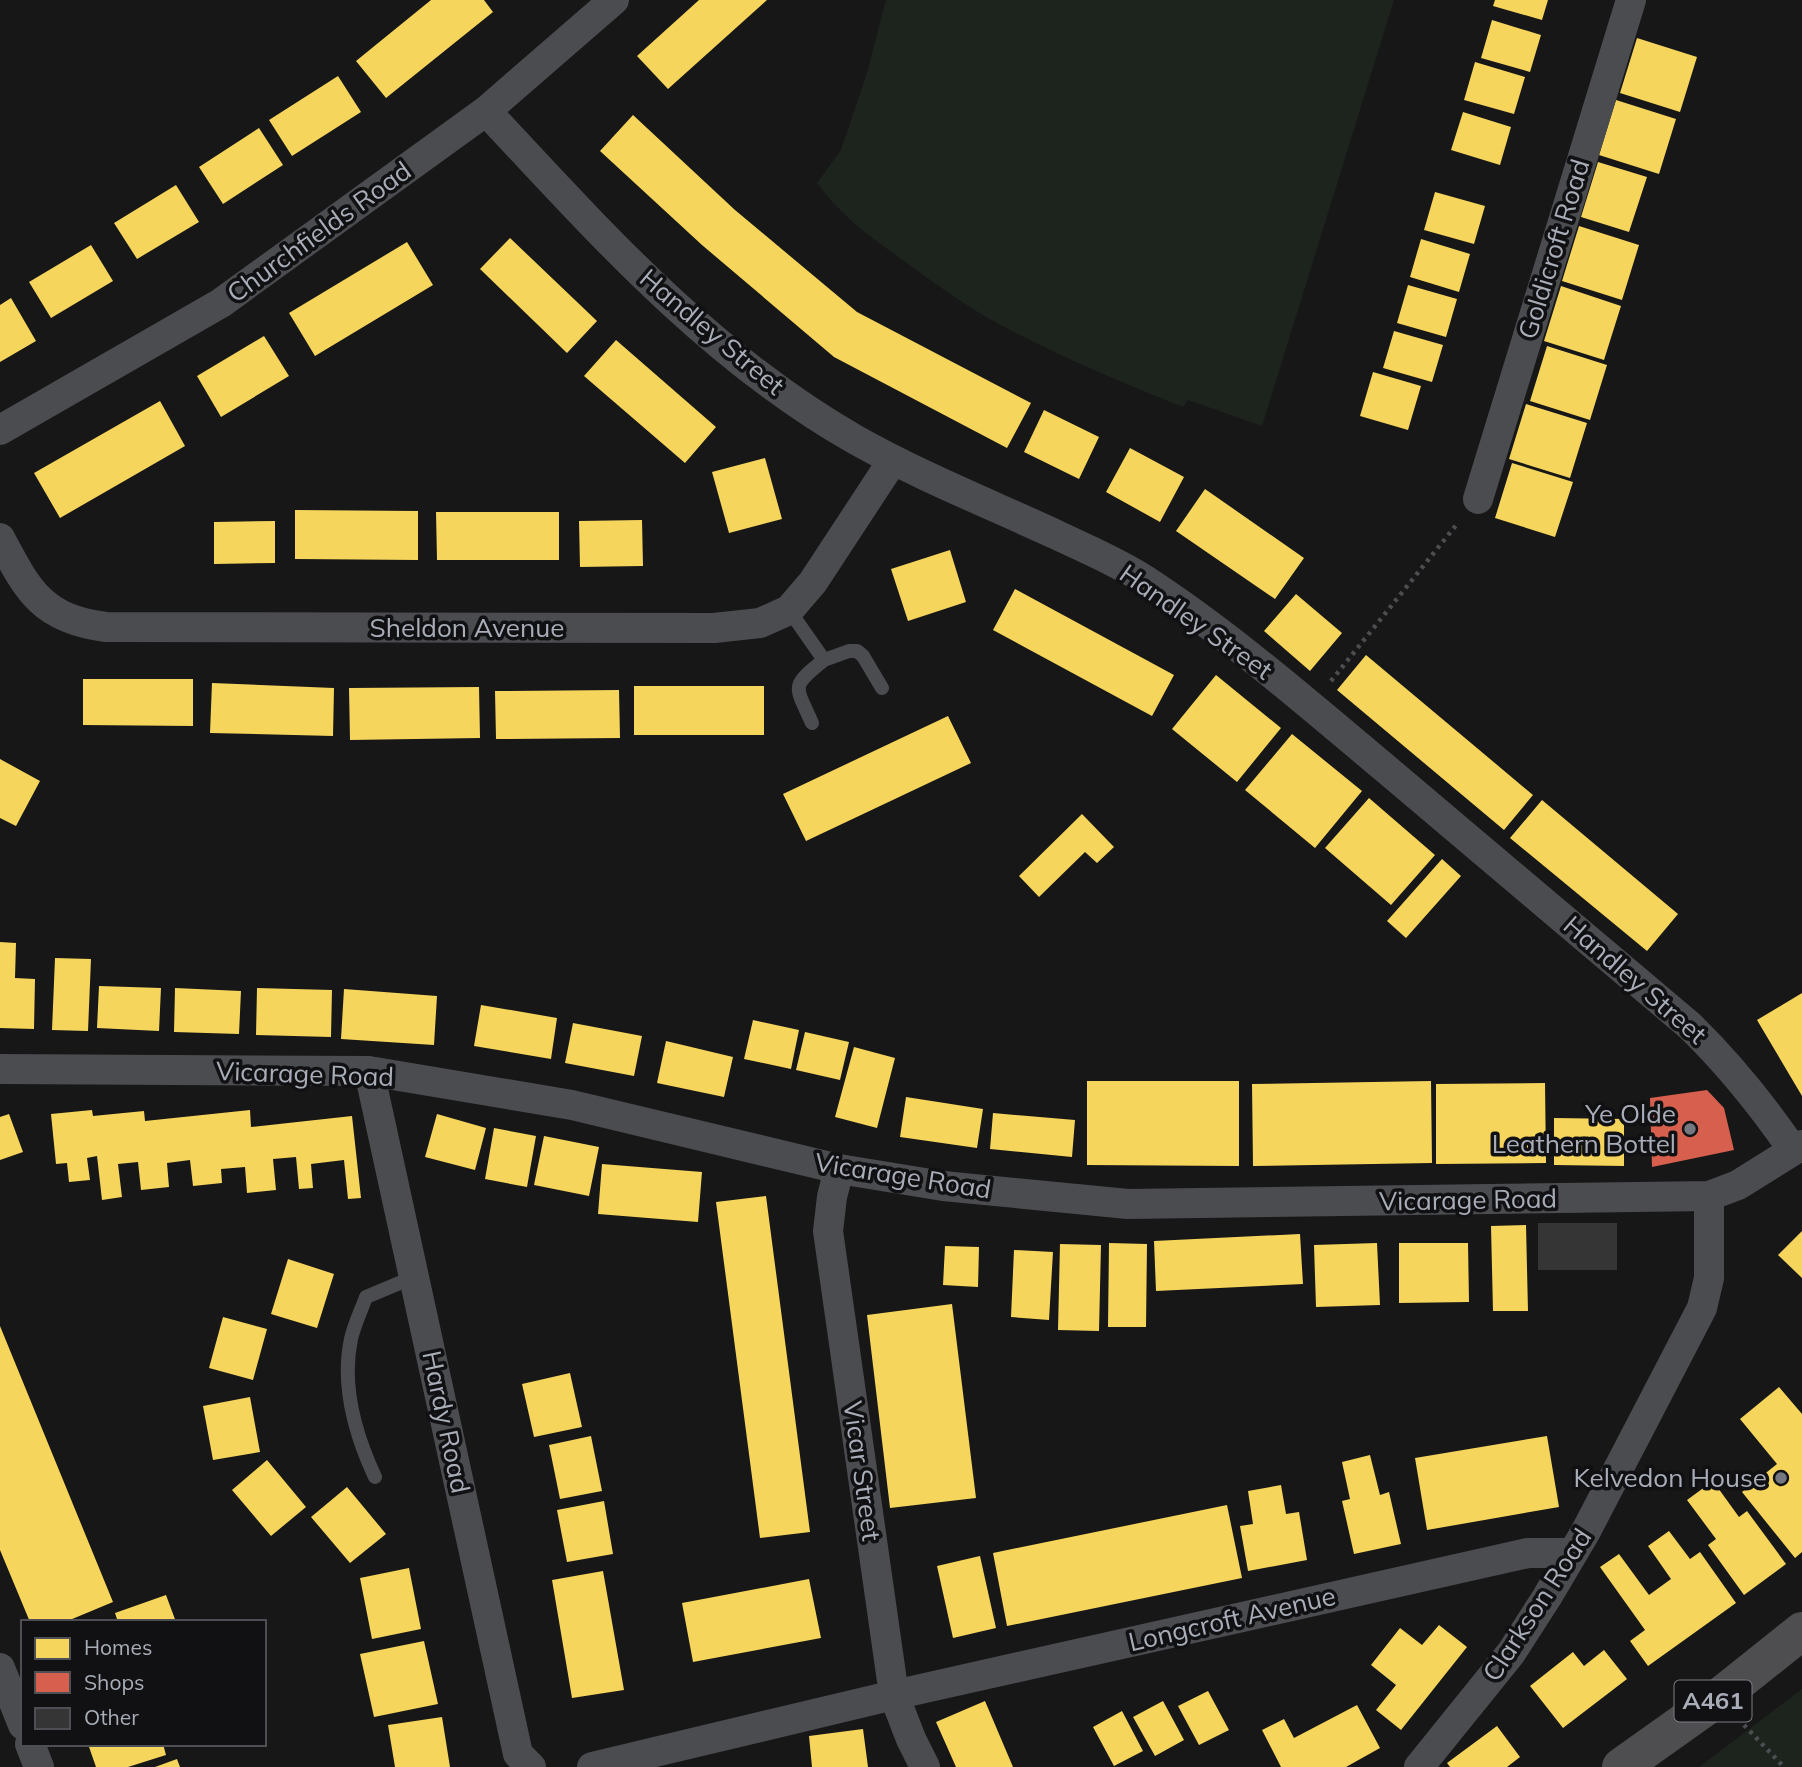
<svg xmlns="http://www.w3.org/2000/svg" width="1802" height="1767" font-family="Mulish,sans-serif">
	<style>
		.green { fill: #1d241e }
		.homes { fill: #f6d55c }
		.shops { fill: #d6604d }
		.building { fill: #353536 }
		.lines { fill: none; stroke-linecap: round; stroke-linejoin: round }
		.path { stroke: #4d4e52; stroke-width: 4.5; stroke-dasharray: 3.5 5; stroke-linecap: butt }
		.lane { stroke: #4b4c50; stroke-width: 14 }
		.street { stroke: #4b4c50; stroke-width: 30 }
		.highway { stroke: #4e4e51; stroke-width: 38 }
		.poi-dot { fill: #757880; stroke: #111113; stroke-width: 2.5 }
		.labels { text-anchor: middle; stroke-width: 7; stroke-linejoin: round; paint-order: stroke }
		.shield { fill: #111113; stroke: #7b7e86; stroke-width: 2 }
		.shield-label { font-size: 24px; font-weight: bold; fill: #a8adb8 }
		.street-label { font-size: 26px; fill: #a8adb8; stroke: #111113 }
		.poi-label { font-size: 26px; fill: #a8adb8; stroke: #111113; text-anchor: end }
	</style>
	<rect width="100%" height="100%" fill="#171717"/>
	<path class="green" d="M886,0H1394L1262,426L1188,400L1183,407C1120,382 1057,355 997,323C967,307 936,284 908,264C871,237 845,220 817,183L841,150L867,73Z
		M1802,1689V1767H1699Z"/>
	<path class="homes" d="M431,0H484L493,12L386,98L356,61Z
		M699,0H767L668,89L637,56Z
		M1495,0H1548L1542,20L1493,6Z
		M1492,20L1541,35L1530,72L1481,58Z
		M1637,38L1697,57L1680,112L1620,93Z
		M1475,62L1525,77L1514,114L1464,100Z
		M338,76L361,112L292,156L269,120Z
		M1616,100L1676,119L1659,174L1599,155Z
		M1463,112L1511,127L1500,165L1451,150Z
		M633,115L735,210L857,312L1031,403L1007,448L834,357L702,245L600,151Z
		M259,128L283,165L223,204L199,167Z
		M1598,162L1647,177L1629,232L1581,217Z
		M176,185L199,222L137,259L114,223Z
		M1435,192L1485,206L1474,244L1424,230Z
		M1579,226L1639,245L1622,300L1562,281Z
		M510,238L597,321L567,353L480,269Z
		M1421,239L1470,254L1459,292L1410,277Z
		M407,242L433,285L315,356L289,313Z
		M91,245L113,281L51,318L29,282Z
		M1408,285L1457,299L1446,337L1397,323Z
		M1561,286L1621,306L1604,360L1544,341Z
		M11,298L36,341L0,362V305Z
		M1394,331L1443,345L1432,382L1383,368Z
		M264,336L289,376L221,417L197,376Z
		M616,340L716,427L685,463L584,376Z
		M1547,346L1607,365L1590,420L1530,401Z
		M1373,372L1421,386L1408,430L1360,416Z
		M160,401L185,446L60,518L34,473Z
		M1526,404L1587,423L1570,478L1509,459Z
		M1044,410L1099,437L1079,479L1024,452Z
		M1130,448L1184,477L1160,522L1106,492Z
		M765,458L782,519L729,533L712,472Z
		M1512,463L1573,482L1555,537L1495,518Z
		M1205,489L1304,558L1275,599L1176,531Z
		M295,510L418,511V560L295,559Z
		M436,512H559V560H437Z
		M642,520L643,566L580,567L579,521Z
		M275,521V563L214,564V522Z
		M950,550L966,602L908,621L891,569Z
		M1015,589L1174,675L1152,716L993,630Z
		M1296,594L1342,633L1310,671L1264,631Z
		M1366,655L1533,795L1504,830L1337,690Z
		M1216,675L1281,728L1237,782L1172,729Z
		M83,679H193V726L83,725Z
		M212,683L334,688L333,736L210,733Z
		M634,686H764V735H634Z
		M479,687L480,738L350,740L349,688Z
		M619,690L620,738L496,739L495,691Z
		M948,716L971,763L806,841L783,794Z
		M1292,734L1362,791L1315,848L1245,790Z
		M0,759L40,781L16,826L0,818Z
		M1369,798L1435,855L1391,905L1325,848Z
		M1542,800L1678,914L1647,951L1510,838Z
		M1082,814L1114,847L1097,863L1085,852L1039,897L1019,876Z
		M1442,859L1461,876L1406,938L1387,921Z
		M0,942L16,943L15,978L35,979L34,1029L0,1028Z
		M55,958L91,959L88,1031L52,1030Z
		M99,986L161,988L159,1031L97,1028Z
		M175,988L241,991L239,1034L174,1032Z
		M257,988L332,990L331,1037L256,1035Z
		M344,989L437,996L434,1045L341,1039Z
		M1802,993V1096L1757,1020Z
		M481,1005L557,1018L551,1059L474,1046Z
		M753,1020L799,1030L791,1069L744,1059Z
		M573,1023L642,1036L634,1076L565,1063Z
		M805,1032L849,1042L840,1080L796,1070Z
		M666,1041L733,1057L724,1097L657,1083Z
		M854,1047L895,1058L877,1128L835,1117Z
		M1087,1081H1239V1166L1087,1165Z
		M1431,1081L1432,1163L1253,1166L1252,1084Z
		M1545,1083L1546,1163L1436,1164V1084Z
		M906,1097L983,1109L977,1148L900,1137Z
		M92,1110L93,1116L144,1111L145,1121L250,1110L251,1127L352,1116L361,1198L348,1199L344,1160L311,1164L313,1188L299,1189L296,1157L273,1159L276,1190L247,1193L245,1167L221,1169L222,1183L193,1186L190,1160L167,1163L169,1187L141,1190L138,1162L118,1164L122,1197L102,1200L97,1156L87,1158L90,1180L69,1182L67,1163L56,1164L51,1114Z
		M993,1113L1075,1120L1072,1157L990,1149Z
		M9,1114L23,1152L0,1160V1117Z
		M437,1114L486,1128L475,1170L425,1157Z
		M1554,1118L1624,1119V1166L1554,1165Z
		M494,1128L536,1136L527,1187L485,1179Z
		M544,1136L599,1147L589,1196L534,1185Z
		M602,1164L702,1172L698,1222L598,1214Z
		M766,1196L810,1532L760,1538L716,1202Z
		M1526,1225L1528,1311H1493L1491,1226Z
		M1802,1231V1278L1778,1255Z
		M1300,1234L1303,1284L1156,1291L1154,1241Z
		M1109,1243L1147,1244L1146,1327H1108Z
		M1377,1243L1380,1305L1316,1307L1314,1245Z
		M1399,1243H1468L1469,1302L1399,1303Z
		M1060,1244L1101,1245L1099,1331L1058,1330Z
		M945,1246L979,1247L978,1287L943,1285Z
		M1014,1250L1053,1252L1049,1320L1011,1317Z
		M288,1259L334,1274L317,1328L271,1314Z
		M952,1304L976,1498L890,1508L867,1315Z
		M223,1317L267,1329L253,1380L209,1368Z
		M0,1326L113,1602L65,1622H30L0,1550Z
		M570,1373L582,1427L534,1437L522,1384Z
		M1779,1387L1802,1414V1552L1795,1558L1742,1492L1777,1464L1740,1419Z
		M250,1397L260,1452L213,1460L203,1406Z
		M591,1436L602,1491L560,1499L549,1445Z
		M1547,1436L1559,1507L1427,1530L1415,1458Z
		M1370,1455L1380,1495L1389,1492L1401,1544L1354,1554L1342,1501L1350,1499L1342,1462Z
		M267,1460L306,1507L271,1536L232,1490Z
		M1713,1481L1739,1517L1747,1511L1786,1564L1744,1595L1708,1545L1716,1539L1687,1500Z
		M1281,1485L1286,1514L1299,1512L1307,1560L1248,1571L1240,1526L1253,1524L1248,1491Z
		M347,1487L386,1534L350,1563L311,1517Z
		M604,1501L613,1554L567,1562L557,1510Z
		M1227,1505L1242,1578L1007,1626L993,1553Z
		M1669,1531L1690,1559L1700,1552L1736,1603L1648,1666L1630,1641L1645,1630L1600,1567L1619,1554L1649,1595L1671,1579L1648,1546Z
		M980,1556L996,1628L953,1638L937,1566Z
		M409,1568L421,1629L372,1639L360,1578Z
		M603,1571L624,1690L572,1698L552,1580Z
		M809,1579L821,1638L693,1662L682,1603Z
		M166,1595L176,1622H118L115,1613Z
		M1439,1625L1467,1647L1401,1730L1376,1710L1396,1685L1371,1665L1400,1628L1422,1645Z
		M424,1641L438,1704L374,1717L360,1654Z
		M1604,1650L1627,1679L1563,1728L1530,1686L1573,1652L1584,1666Z
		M1208,1691L1229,1730L1199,1745L1178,1706Z
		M985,1701L1013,1767H956L936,1722Z
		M1163,1701L1184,1740L1155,1756L1133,1717Z
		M1357,1705L1380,1748L1346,1767H1281L1262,1730L1284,1719L1294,1738Z
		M1122,1711L1143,1751L1114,1766L1093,1727Z
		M442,1717L450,1767H395L388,1725Z
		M1497,1726L1520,1757L1507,1767H1450L1447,1763Z
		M863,1729L868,1767H812L809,1736Z
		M88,1744H163L166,1755L128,1767H96Z
		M177,1759L180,1767H155Z"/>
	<path class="shops" d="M1707,1090L1724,1108L1734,1150L1652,1167L1650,1098Z"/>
	<path class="building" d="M1538,1223H1617V1270H1538Z"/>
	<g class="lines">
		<path class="path" d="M1331,681L1457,524
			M1744,1725L1784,1767"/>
		<path class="lane" d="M789,610L824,660C790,687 795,685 812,723
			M824,660L849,651H857L863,656L882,688
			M375,1477C355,1434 341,1386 351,1339C354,1325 361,1311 366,1297L414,1277"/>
		<path class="street" d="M486,111C599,232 710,357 856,440C920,476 990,504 1057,535C1086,549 1118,562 1145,580C1231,636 1308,704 1386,769C1487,855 1589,940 1690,1026C1729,1064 1762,1105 1793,1150
			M0,430L221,303L486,111L614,0
			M1478,499L1631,0
			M0,538C28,591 42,619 106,627L714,628L760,623L789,610L813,582L893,460
			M0,1069L369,1071L572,1105L839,1169L943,1186L1128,1204L1709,1196L1738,1185L1802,1145
			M369,1071L518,1754L531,1767
			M839,1169L832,1197L828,1231L894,1695L911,1739L925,1767
			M0,1668L23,1725
			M30,1744L39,1767
			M592,1767L894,1695L1528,1553H1572
			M1419,1767L1511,1653L1547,1597L1586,1531L1702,1308L1709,1278V1196"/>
		<path class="highway" d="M1621,1767L1718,1698L1802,1631"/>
	</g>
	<g class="poi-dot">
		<circle cx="1690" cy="1129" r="7"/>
		<circle cx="1781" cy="1478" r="7"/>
	</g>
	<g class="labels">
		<rect class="shield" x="1674.5" y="1680.5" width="77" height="41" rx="5"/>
		<g class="shield-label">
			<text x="1713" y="1709">A461</text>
		</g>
		<g class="street-label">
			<text transform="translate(319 232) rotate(-36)" y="9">Churchfields Road</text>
			<text transform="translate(1554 249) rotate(-73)" y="9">Goldicroft Road</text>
			<text transform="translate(712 332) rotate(40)" y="9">Handley Street</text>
			<text transform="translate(1196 622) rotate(35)" y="9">Handley Street</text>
			<text x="467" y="637">Sheldon Avenue</text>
			<text transform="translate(1635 980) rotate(41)" y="9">Handley Street</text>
			<text transform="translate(305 1074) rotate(2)" y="9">Vicarage Road</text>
			<text transform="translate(903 1176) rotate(9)" y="9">Vicarage Road</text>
			<text transform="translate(1468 1200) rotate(-1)" y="9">Vicarage Road</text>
			<text transform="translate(446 1422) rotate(78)" y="9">Hardy Road</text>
			<text transform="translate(862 1471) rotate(82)" y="9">Vicar Street</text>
			<text transform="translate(1537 1605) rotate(-57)" y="9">Clarkson Road</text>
			<text transform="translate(1232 1619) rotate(-13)" y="9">Longcroft Avenue</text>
		</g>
		<g class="poi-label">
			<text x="1676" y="1123">Ye Olde<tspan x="1676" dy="30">Leathern Bottel</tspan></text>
			<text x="1767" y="1487">Kelvedon House</text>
		</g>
	</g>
	<rect x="21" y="1620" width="245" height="126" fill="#111113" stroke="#4d4f55" stroke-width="2"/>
	<rect x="35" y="1638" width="35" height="21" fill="#f6d55c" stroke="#4d4f55" stroke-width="2"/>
	<text x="84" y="1655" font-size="21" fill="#a8adb8">Homes</text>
	<rect x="35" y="1672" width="35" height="21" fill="#d6604d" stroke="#4d4f55" stroke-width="2"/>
	<text x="84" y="1690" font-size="21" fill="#a8adb8">Shops</text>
	<rect x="35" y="1708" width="35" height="21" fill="#353536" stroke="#4d4f55" stroke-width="2"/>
	<text x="84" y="1725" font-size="21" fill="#a8adb8">Other</text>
</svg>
